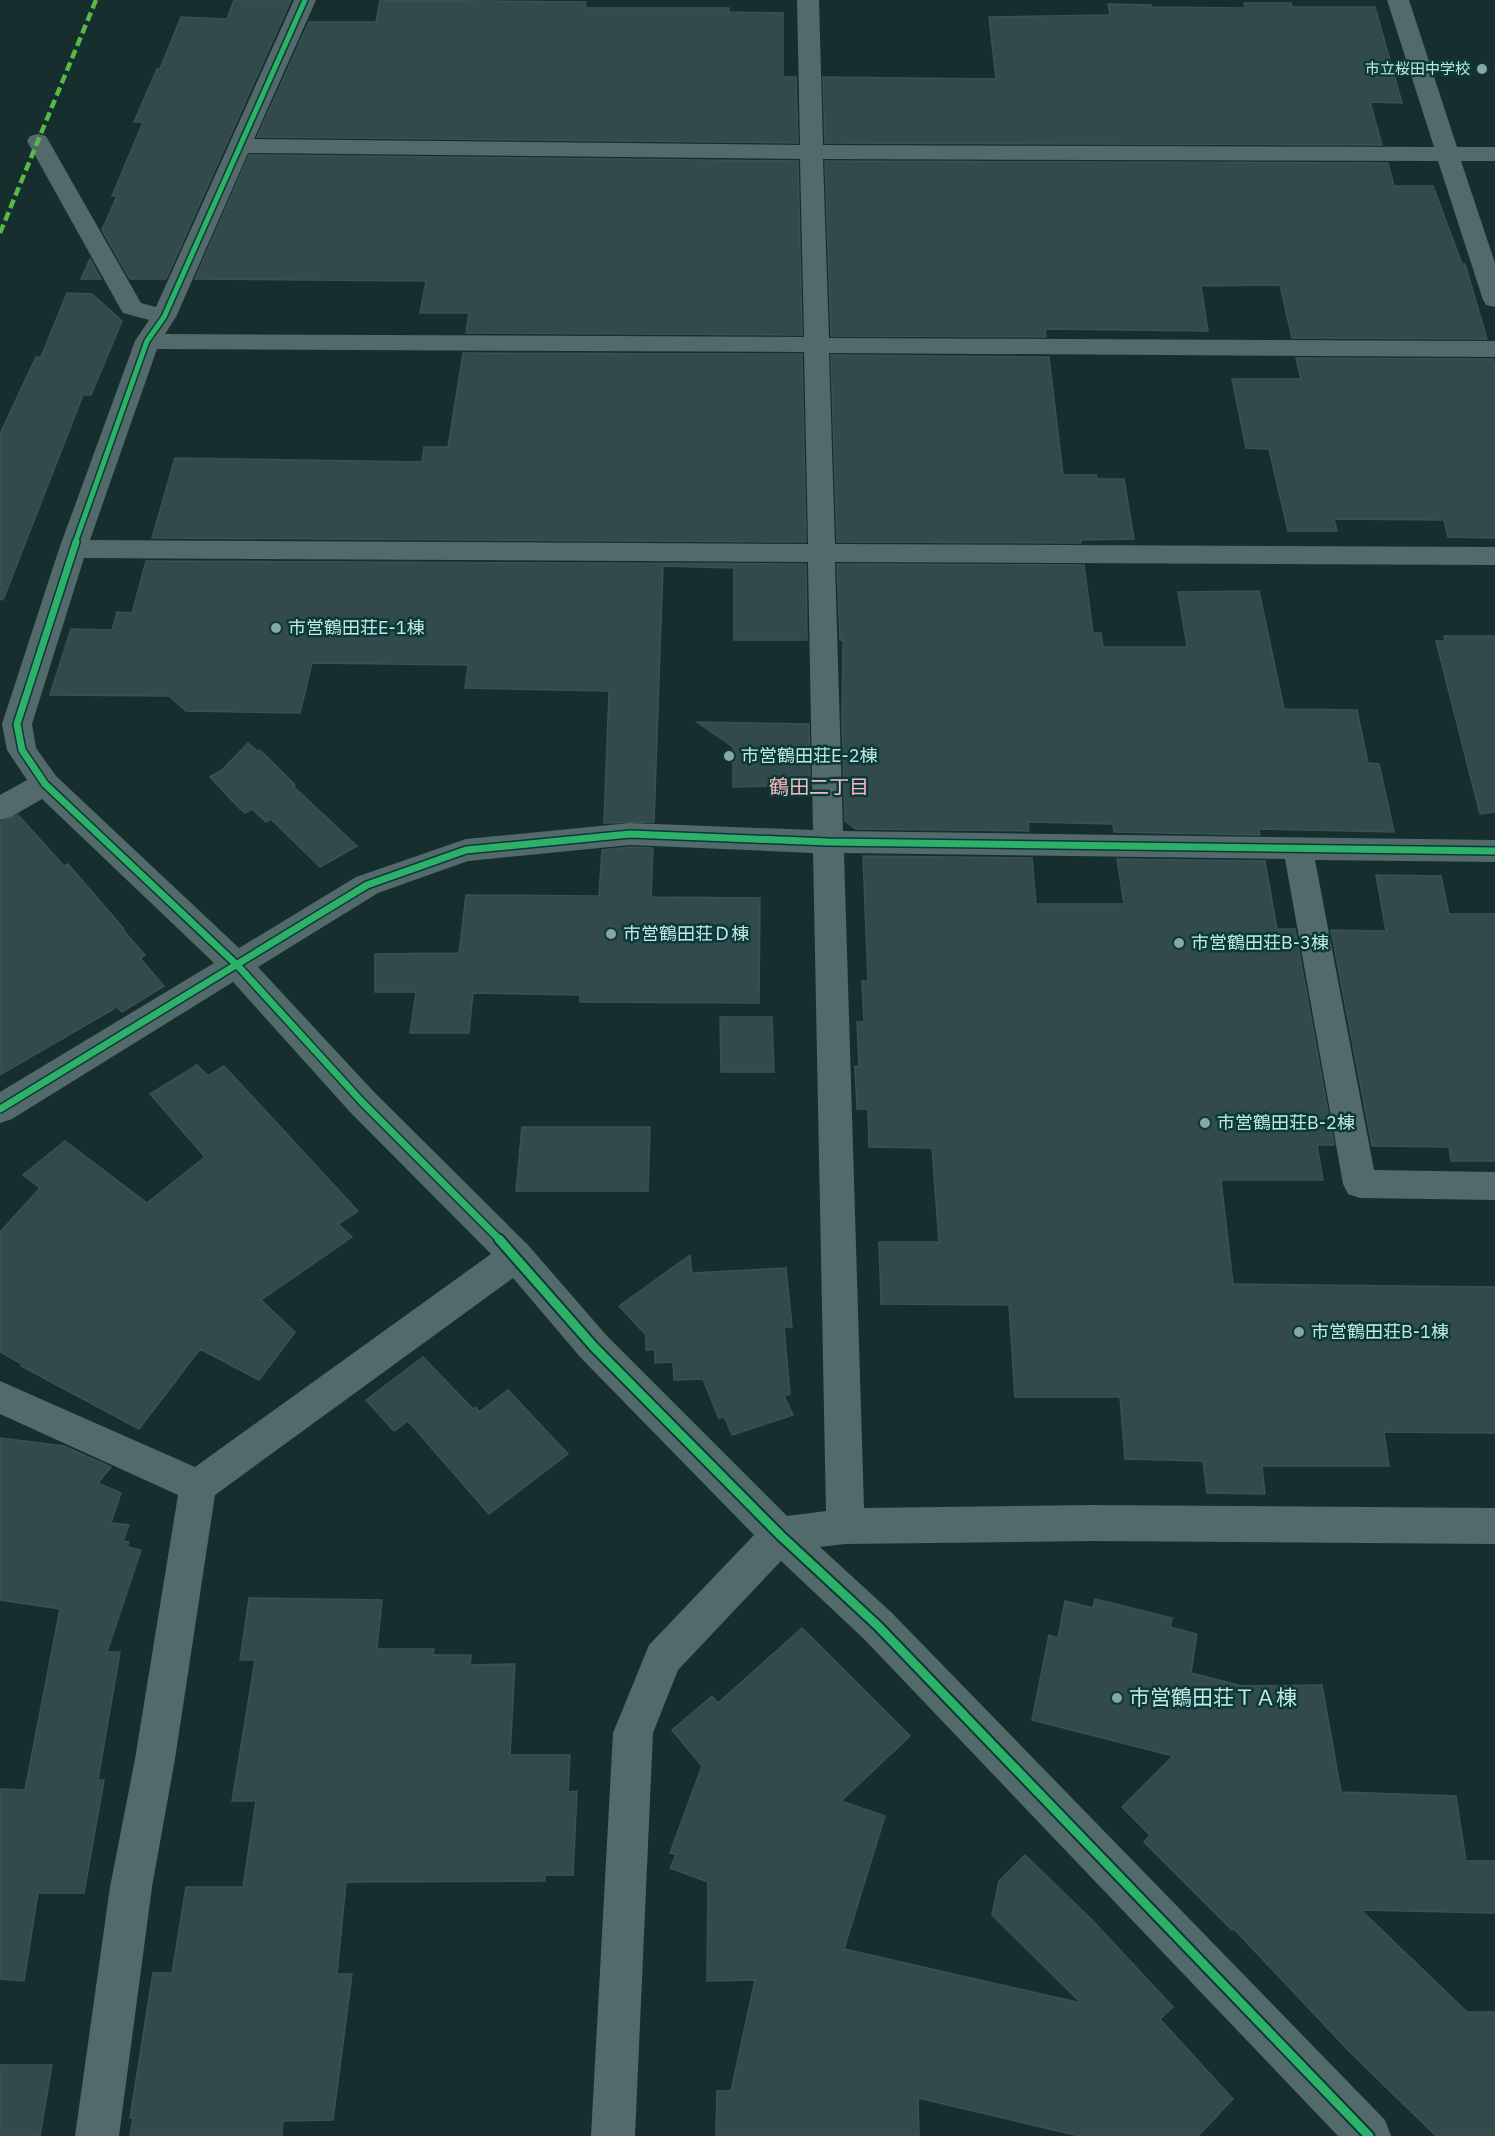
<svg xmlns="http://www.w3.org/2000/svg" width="1495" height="2136" font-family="'IBM Plex Sans','Noto Sans JP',sans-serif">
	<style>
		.building { fill: #324a4b; stroke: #385254; stroke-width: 1.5 }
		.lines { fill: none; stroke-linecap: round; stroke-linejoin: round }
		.minor { fill: #526a69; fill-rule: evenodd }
		.quiet { stroke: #58b947; stroke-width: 4.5; stroke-dasharray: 9 4.5; stroke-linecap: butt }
		.cycleway-far2-casing { stroke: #0b3938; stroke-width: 8 }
		.cycleway-far1-casing { stroke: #0b3938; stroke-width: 10 }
		.cycleway-casing { stroke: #0b3938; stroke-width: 13 }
		.cycleway-far2 { stroke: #2db169; stroke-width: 5 }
		.cycleway-far1 { stroke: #2db169; stroke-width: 7 }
		.cycleway { stroke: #2db169; stroke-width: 9 }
		.poi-dot { fill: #86a7a6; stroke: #0b3938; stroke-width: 2 }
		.labels { text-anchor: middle; stroke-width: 5; stroke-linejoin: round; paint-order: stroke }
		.far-poi-label { font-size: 15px; fill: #c2e8e6; stroke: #0b3938; text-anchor: end }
		.poi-label { font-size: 18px; fill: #c2e8e6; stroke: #0b3938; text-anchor: start }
		.neighbourhood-label { font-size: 20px; fill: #fcb7bf; stroke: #0b3938 }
		.near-poi-label { font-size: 21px; fill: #c2e8e6; stroke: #0b3938; text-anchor: start }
	</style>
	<rect width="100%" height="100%" fill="#162e2e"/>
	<path class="building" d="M234,0H291L166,279H130L102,230L117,196H112L143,122H134L157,69H160L181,17L227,19Z
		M380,0L586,2L585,8H729V12L783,13V77H796L798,143L257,137L309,22H376Z
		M1244,3H1291L1292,7H1375L1402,103L1370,102L1382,145L825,143L823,77L996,79L989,17L1110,15L1108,4L1151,5L1152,7L1245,8Z
		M249,155L798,161L802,335L466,333L469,313H420L426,281L195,279Z
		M825,161L1388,163L1394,186H1433L1462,264H1465L1487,339L1292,338L1280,285L1201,286L1208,331L1045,329L1046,337L831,336Z
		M90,259L101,279H81Z
		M67,293L92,294L122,321L91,395H83L3,600L0,599V434L36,357H41Z
		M463,353L802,354L806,542L152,538L175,458L422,462L424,447H448Z
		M831,355L1049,357L1063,475H1096L1097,479H1124L1134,539L1081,540V543L837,542Z
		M1296,358L1493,359L1495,366V538L1448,537L1444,520L1334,519L1337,531H1288L1269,449L1246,448L1232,379H1301Z
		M146,561L806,564L807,640H734V568L663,566L654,822L604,823L609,691L465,688L468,665L312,663L300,713L186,711L169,696L50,695L71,629L112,630L117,612L132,613Z
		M837,564L1084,565L1093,633H1101L1103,647H1187L1178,592L1259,591L1284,709L1357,710L1368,763L1379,764L1394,832L1259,829L1260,835L1114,832L1113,824L1028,822L1029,831L856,829L845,821L842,721L843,640H840Z
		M1444,636H1495V812L1480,814L1436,641H1445Z
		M697,722L809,724L810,785L792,786L776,775V786L733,787V747Z
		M248,743L257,751L260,750L295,785L293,786L357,846L320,867L271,819L266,822L252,809L245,813L238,807L210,777L222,770Z
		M18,815L64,866L68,864L124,929L123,930L145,955L140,958L164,986L122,1012L117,1007L0,1075V822Z
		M630,847L653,848L651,897L760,898L759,1003L580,1002V995L473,993L469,1033H410L416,992H375V954L459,953L466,895L599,896L602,850Z
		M863,856L1032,858L1036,904H1124L1117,859L1265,861L1277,929H1295L1334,1145H1317L1323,1180H1221L1233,1284L1495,1287V1433L1384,1432L1389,1466H1262L1265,1494L1207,1493L1203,1461L1125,1459L1120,1397H1015L1009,1305L881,1304L879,1242H939L932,1148L869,1147L868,1109H857L855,1066H859L857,1022H864L862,981H868Z
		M1376,875L1441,876L1449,914H1495V1161H1451L1449,1147L1372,1146L1331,930L1386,931Z
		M720,1017H772L774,1072H721Z
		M197,1065L208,1076L224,1066L358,1211L338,1224L352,1237L261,1300L295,1332L259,1380L200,1349L139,1429L21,1366L22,1364L0,1352V1232L40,1188L23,1175L65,1141L147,1203L205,1157L150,1094Z
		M522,1127H650L648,1191H516Z
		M690,1255L692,1273L786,1268L792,1327H784L790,1394L784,1396L793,1415L732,1435L724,1416L719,1419L703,1379L674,1380L673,1362L655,1363V1350H646V1335L619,1306Z
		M423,1357L473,1409L476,1407L479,1412L508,1390L568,1454L489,1514L408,1421L394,1431L366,1400Z
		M0,1438L64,1446L111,1467L98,1483L121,1493L111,1523L129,1525L123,1541L129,1542L127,1547L141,1550L107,1652H120L98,1780H104L84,1893H38L24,1981L0,1979V1789L25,1790L60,1609L0,1600Z
		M249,1598L382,1600L377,1649H434L433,1655H471L470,1665L515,1664L510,1755H570L568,1792L577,1791L573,1875H545V1881L346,1882L337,1974H352L333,2120L283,2121L282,2136H130L133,2118H130L153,1973H172L186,1887H243L256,1801H232L255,1660H240Z
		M1095,1599L1172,1618L1170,1627L1197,1634L1191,1673L1242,1686L1322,1685L1341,1792L1456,1796L1466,1861H1495V1913L1361,1910L1467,2012H1495V2136H1436L1349,2051L1233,1928L1232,1930L1144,1842L1150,1835L1122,1807L1173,1756L1032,1720L1049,1635L1058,1638L1065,1601L1093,1608Z
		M802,1628L910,1736L841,1801L885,1816L844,1949L1081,2003L992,1915L999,1881L1025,1855L1093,1921L1173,2007L1160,2019L1233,2099L1198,2136H1079L918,2098L919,2136H716L717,2091H731L755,1980L707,1981L708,1882L670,1868L676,1855L670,1853L702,1766L672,1730L712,1696L718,1703Z
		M0,2065H52L40,2136H0Z"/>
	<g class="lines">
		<path class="minor" d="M294,0H316L254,139L800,145L797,0H819L823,145L1434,147L1387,0H1409L1457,147H1495V161H1461L1495,263V307L1486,305L1483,300L1438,161L823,159L829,338L1495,341V357L829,353L835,544L1495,547V565L835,562L843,831L1495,840V862L1315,860L1374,1170L1495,1172V1200L1360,1198L1348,1194L1343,1184L1285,859L844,853L864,1508L1091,1505L1495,1508V1544L1091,1541L845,1544L820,1547L892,1613L1385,2120L1391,2136H1338L864,1639L781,1561L678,1670L653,1733L635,2136H591L613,1733L649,1645L754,1535L581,1358L513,1278L215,1495L175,1759L152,1887L119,2136H75L110,1887L135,1759L178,1495L0,1414V1381L195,1467L491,1254L350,1112L233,982L12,1119L0,1123V1092L214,963L42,799L11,817L0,820V795L27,780L7,750L2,724L59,549L135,341L149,320L123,313L120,308L27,141L30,136L38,134L46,136L141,303L156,307ZM248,153L800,159L804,337L165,334L176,317ZM157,349L804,352L808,544L90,540ZM84,558L808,562L813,830L630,823L466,839L356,877L239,948L56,776L36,748L32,724ZM630,845L813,853L826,1511L787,1516L607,1336L528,1245L374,1092L258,967L378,893L468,861Z"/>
		<path class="quiet" d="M0,233L96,0"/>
		<defs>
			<path id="cycleway-far2" d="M75,543L147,341L164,317L305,0"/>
			<path id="cycleway-far1" d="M76,542L17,724L22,750L45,784L238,966L362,1102L501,1241
				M0,1109L367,885L466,850L630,834L828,842L1495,851"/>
			<path id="cycleway" d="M499,1239L594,1347L780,1535L878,1626L1369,2136"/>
		</defs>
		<use href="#cycleway-far2" class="cycleway-far2-casing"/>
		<use href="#cycleway-far1" class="cycleway-far1-casing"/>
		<use href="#cycleway" class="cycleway-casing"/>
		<use href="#cycleway-far2" class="cycleway-far2"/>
		<use href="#cycleway-far1" class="cycleway-far1"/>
		<use href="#cycleway" class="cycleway"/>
	</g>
	<g class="poi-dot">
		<circle cx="1482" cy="69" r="6"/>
		<circle cx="276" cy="628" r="6"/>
		<circle cx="729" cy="756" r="6"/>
		<circle cx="611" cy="934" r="6"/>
		<circle cx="1179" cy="943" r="6"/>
		<circle cx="1205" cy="1123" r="6"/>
		<circle cx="1299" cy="1332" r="6"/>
		<circle cx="1117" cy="1698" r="6"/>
	</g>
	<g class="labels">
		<g class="far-poi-label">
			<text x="1470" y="74">市立桜田中学校</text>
		</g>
		<g class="poi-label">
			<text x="288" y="634">市営鶴田荘E-1棟</text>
			<text x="741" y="762">市営鶴田荘E-2棟</text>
			<text x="623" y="940">市営鶴田荘Ｄ棟</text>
			<text x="1191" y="949">市営鶴田荘B-3棟</text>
			<text x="1217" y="1129">市営鶴田荘B-2棟</text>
			<text x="1311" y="1338">市営鶴田荘B-1棟</text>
		</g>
		<g class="neighbourhood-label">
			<text x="819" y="794">鶴田二丁目</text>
		</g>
		<g class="near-poi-label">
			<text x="1129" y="1705">市営鶴田荘ＴＡ棟</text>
		</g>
	</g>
</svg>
